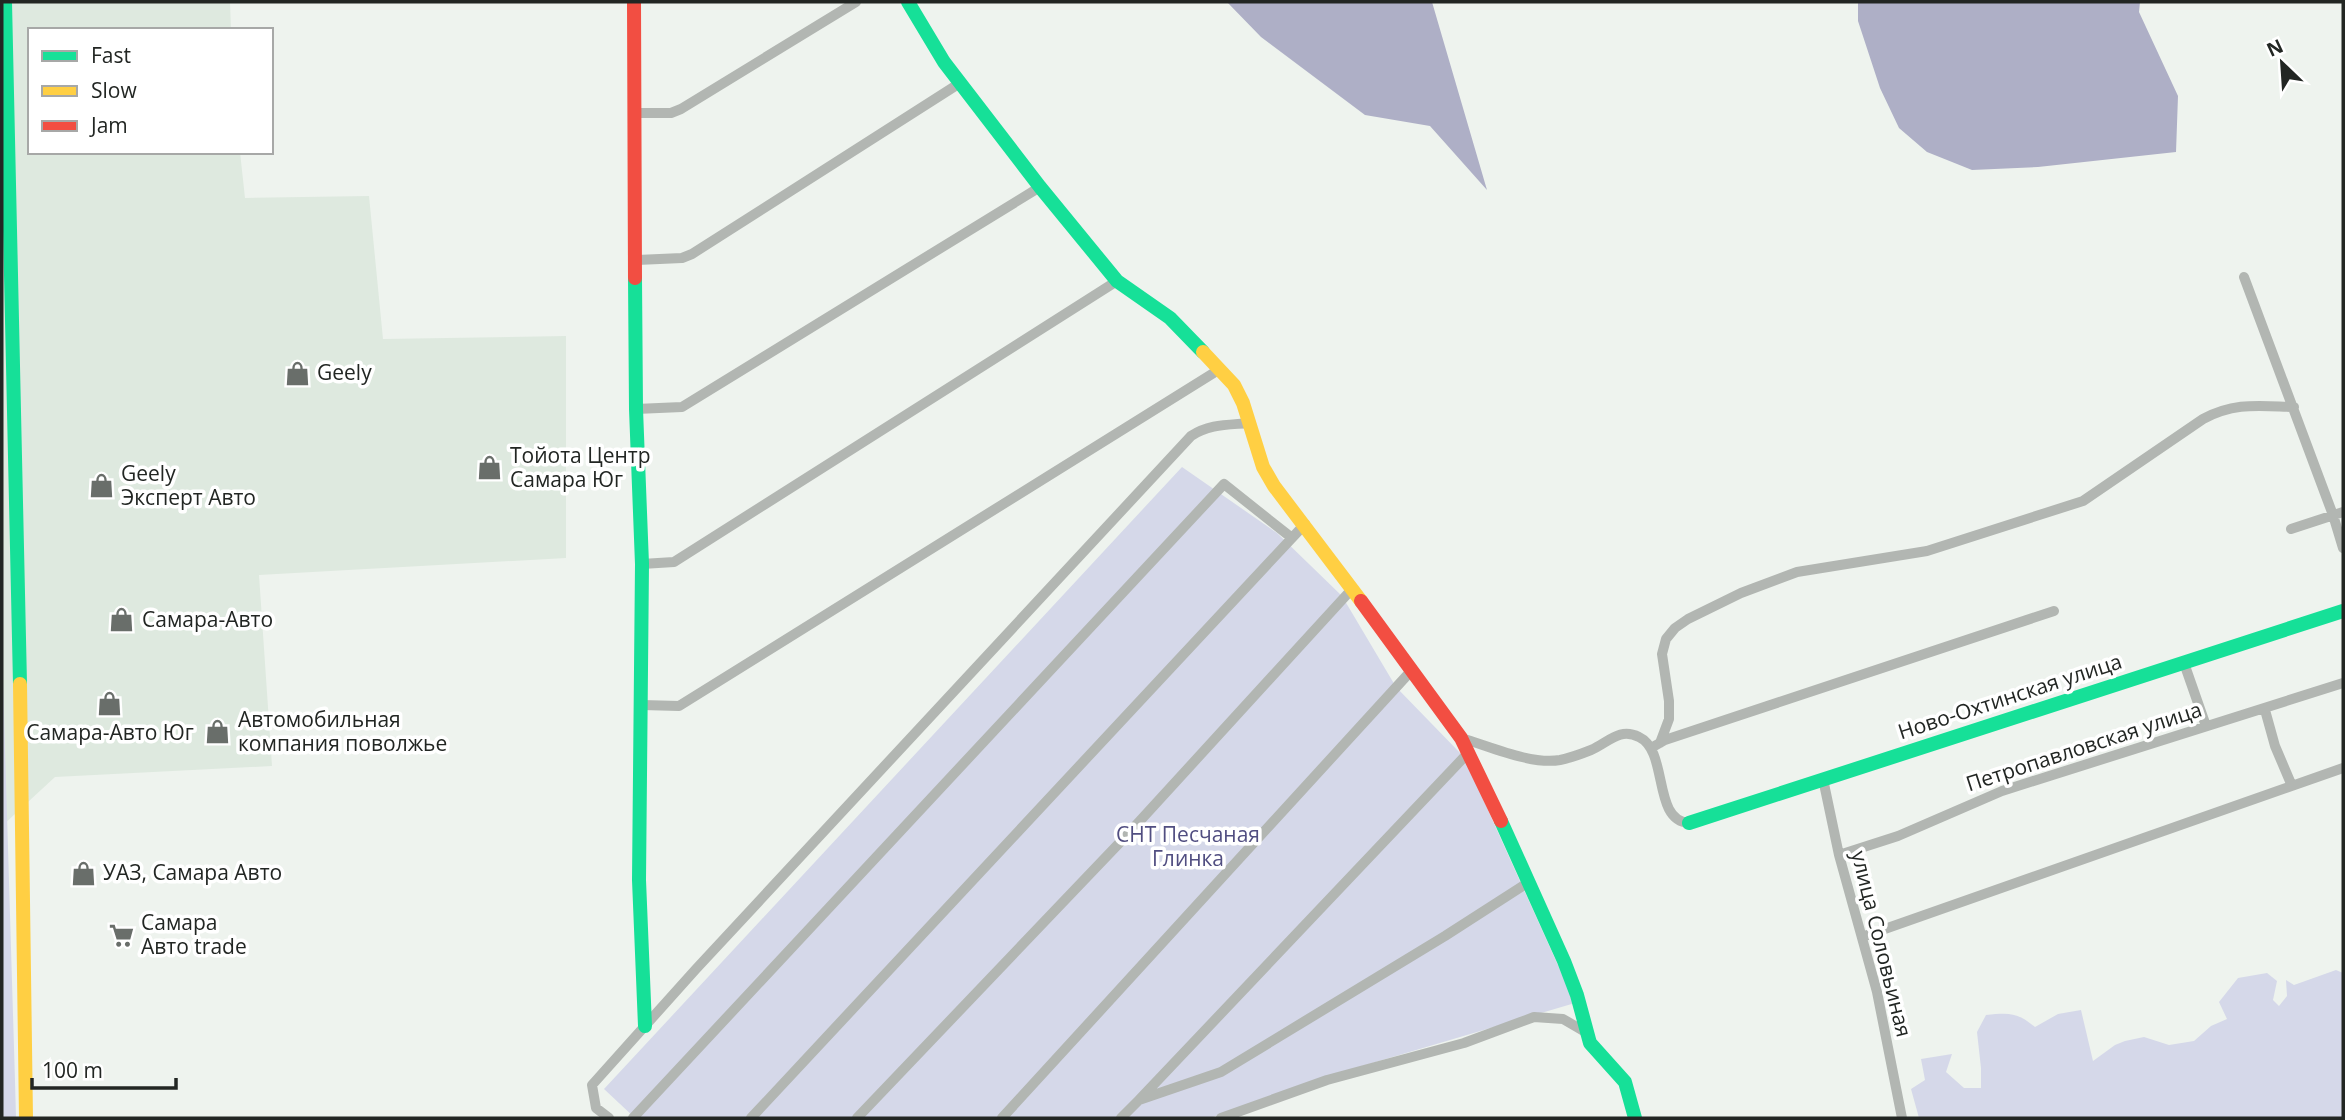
<svg xmlns="http://www.w3.org/2000/svg" width="2345" height="1120" font-family="'Open Sans',sans-serif">
	<style>
		.built { fill: #dee9df }
		.green { fill: #d5d8e9 }
		.water { fill: #aeafc6 }
		.lines { fill: none; stroke-linecap: round; stroke-linejoin: round }
		.street { stroke: #b2b6b2; stroke-width: 10 }
		.fast { stroke: #16e098; stroke-width: 14 }
		.slow { stroke: #ffcf43; stroke-width: 14 }
		.jam { stroke: #f24e42; stroke-width: 14 }
		.labels { text-anchor: middle; stroke-width: 7; stroke-linejoin: round; paint-order: stroke }
		.poi-label { font-size: 21px; fill: #222623; stroke: #fff; text-anchor: start }
		.street-label { font-size: 21px; fill: #222623; stroke: #fff }
		.park-label { font-size: 21px; fill: #514e81; stroke: #fff }
	</style>
	<rect width="100%" height="100%" fill="#eef3ee"/>
	<path class="built" d="M2,2H230L231,30H30V152H240L245,198L369,196L383,339L566,336V558L259,575L272,766L55,777L2,826Z"/>
	<path class="green" d="M1182,467L1277,533L1342,596L1396,687L1464,757L1575,1003L1325,1077L1210,1118H635L604,1089Z
		M2,648L15,1081L16,1118H2Z
		M2336,970L2343,973V1118H1919L1911,1089L1925,1080L1921,1059L1952,1054L1946,1072L1964,1088H1981V1068L1977,1032L1986,1015C2009,1013 2017,1012 2035,1027L2058,1014L2081,1010L2093,1061L2115,1045L2125,1041L2144,1037L2169,1045L2194,1041L2211,1026L2227,1019L2219,1002L2238,978L2267,973L2277,981L2273,1000L2279,1006L2287,996L2286,980L2294,985Z"/>
	<path class="water" d="M1227,2H1432L1487,190L1430,126L1365,115L1261,37Z
		M1858,2H2140L2139,12L2178,96L2176,152L2038,167L1972,170L1927,152L1899,128L1880,88L1858,21Z"/>
	<g class="lines">
		<path class="street" d="M634,113H671L681,109L856,2
			M637,260L682,258L692,254L960,83
			M2244,277L2333,515L2343,548
			M636,409L682,407L1040,187
			M2291,529L2343,512
			M642,564L674,562L1117,281
			M2184,663L2206,726
			M642,705L679,706L1220,369
			M2265,710L2275,746L2292,786
			M1461,738C1489,746 1531,765 1560,760C1570,758 1581,754 1591,750C1608,743 1619,727 1639,737C1669,751 1652,821 1689,823
			M1660,743L1669,719V701L1662,654L1666,639L1675,628L1688,619L1741,593L1797,572L1927,551L2083,501L2203,419C2235,402 2258,406 2294,407
			M1651,748L1665,740L2054,611
			M1823,779L1839,855L1877,992L1902,1118
			M1839,855L1898,836L2002,791L2343,683
			M1862,937L2343,768
			M1139,1100L1468,753
			M609,1118L596,1108L592,1085L696,969L1191,436C1209,424 1228,425 1249,423
			M633,1118L1224,484L1292,538
			M751,1118L1305,524
			M857,1118L1127,835L1352,589
			M1002,1118L1411,671
			M1121,1118L1139,1100L1221,1072L1445,936L1529,882
			M1221,1118L1327,1080L1464,1043L1534,1017L1563,1019L1587,1033"/>
		<path class="fast" d="M5,2L20,684
			M908,2L944,62L1040,187L1117,281L1170,318L1203,352
			M635,278L636,409L642,564L639,880L645,1026
			M1501,821L1564,961L1577,995L1590,1043L1625,1082L1635,1118
			M1689,823L2343,611"/>
		<path class="slow" d="M1203,352L1234,385L1243,403L1263,467L1274,486L1361,601
			M20,684L26,1118"/>
		<path class="jam" d="M634,2L635,278
			M1361,601L1461,738L1501,821"/>
	</g>
	<defs>
		<symbol id="shop-bare" viewBox="-9 -9 18 18"><path d="M-5-2.5h2.3a2.7 3.5 0 0 1 5.4 0H5L5.5 6h-11ZM-1.5-2.5h3a1.5 2.3 0 0 0-3 0Z" fill="#696e6a" stroke="#fff" stroke-width="2.5" paint-order="stroke"/></symbol>
		<symbol id="supermarket-bare" viewBox="-9 -9 18 18"><path d="M-6-5.5h2.5l.6 2H6L4.5 2H-2.5L-4.4-4H-6ZM-1.5 3.2a1.3 1.3 0 1 0 .1 0ZM3 3.2a1.3 1.3 0 1 0 .1 0Z" fill="#696e6a" stroke="#fff" stroke-width="2.5" paint-order="stroke"/></symbol>
	</defs>
	<g fill-rule="evenodd">
		<use href="#shop-bare" x="280" y="356" width="35" height="35"/>
		<use href="#shop-bare" x="472" y="450" width="35" height="35"/>
		<use href="#shop-bare" x="84" y="468" width="35" height="35"/>
		<use href="#shop-bare" x="104" y="602" width="35" height="35"/>
		<use href="#shop-bare" x="92" y="686" width="35" height="35"/>
		<use href="#shop-bare" x="200" y="714" width="35" height="35"/>
		<use href="#shop-bare" x="66" y="856" width="35" height="35"/>
		<use href="#supermarket-bare" x="104" y="918" width="35" height="35"/>
	</g>
	<g class="labels">
		<g class="poi-label">
			<text x="317" y="380">Geely</text>
			<text x="510" y="463">Тойота Центр<tspan x="510" dy="24">Самара Юг</tspan></text>
			<text x="121" y="481">Geely<tspan x="121" dy="24">Эксперт Авто</tspan></text>
			<text x="142" y="627">Самара-Авто</text>
			<text x="238" y="727">Автомобильная<tspan x="238" dy="24">компания поволжье</tspan></text>
			<text x="110" y="740" text-anchor="middle">Самара-Авто Юг</text>
			<text x="103" y="880">УАЗ, Самара Авто</text>
			<text x="141" y="930">Самара<tspan x="141" dy="24">Авто trade</tspan></text>
		</g>
		<g class="street-label">
			<text transform="translate(2010 697) rotate(-18)" y="7">Ново-Охтинская улица</text>
			<text transform="translate(2084 747) rotate(-18)" y="7">Петропавловская улица</text>
			<text transform="translate(1881 944) rotate(76)" y="7">улица Соловьиная</text>
		</g>
		<g class="park-label">
			<text x="1188" y="842">СНТ Песчаная<tspan x="1188" dy="24">Глинка</tspan></text>
		</g>
	</g>
	<rect width="2345" height="1120" fill="none" stroke="#222623" stroke-width="7"/>
	<rect x="28" y="28" width="245" height="126" fill="#ffffff" stroke="#a7a8a7" stroke-width="2"/>
	<rect x="42" y="51" width="35" height="10" fill="#16e098" stroke="#a7a8a7" stroke-width="2"/>
	<text x="91" y="63" font-size="21" fill="#222623">Fast</text>
	<rect x="42" y="86" width="35" height="10" fill="#ffcf43" stroke="#a7a8a7" stroke-width="2"/>
	<text x="91" y="98" font-size="21" fill="#222623">Slow</text>
	<rect x="42" y="121" width="35" height="10" fill="#f24e42" stroke="#a7a8a7" stroke-width="2"/>
	<text x="91" y="133" font-size="21" fill="#222623">Jam</text>
	<g transform="translate(2282 63) rotate(335)" stroke="#ffffff" stroke-width="5" paint-order="stroke">
	<path d="M0-5L12 26L0 18L-12 26Z" fill="#222623"/>
	<text y="-10" font-size="19" font-weight="bold" text-anchor="middle" fill="#222623">N</text>
	</g>
	<path d="M32 1078v10h144v-10" fill="none" stroke="#222623" stroke-width="3.5"/>
	<text x="42" y="1078" font-size="21" fill="#222623" stroke="#ffffff" stroke-width="5" paint-order="stroke">100 m</text>
</svg>
